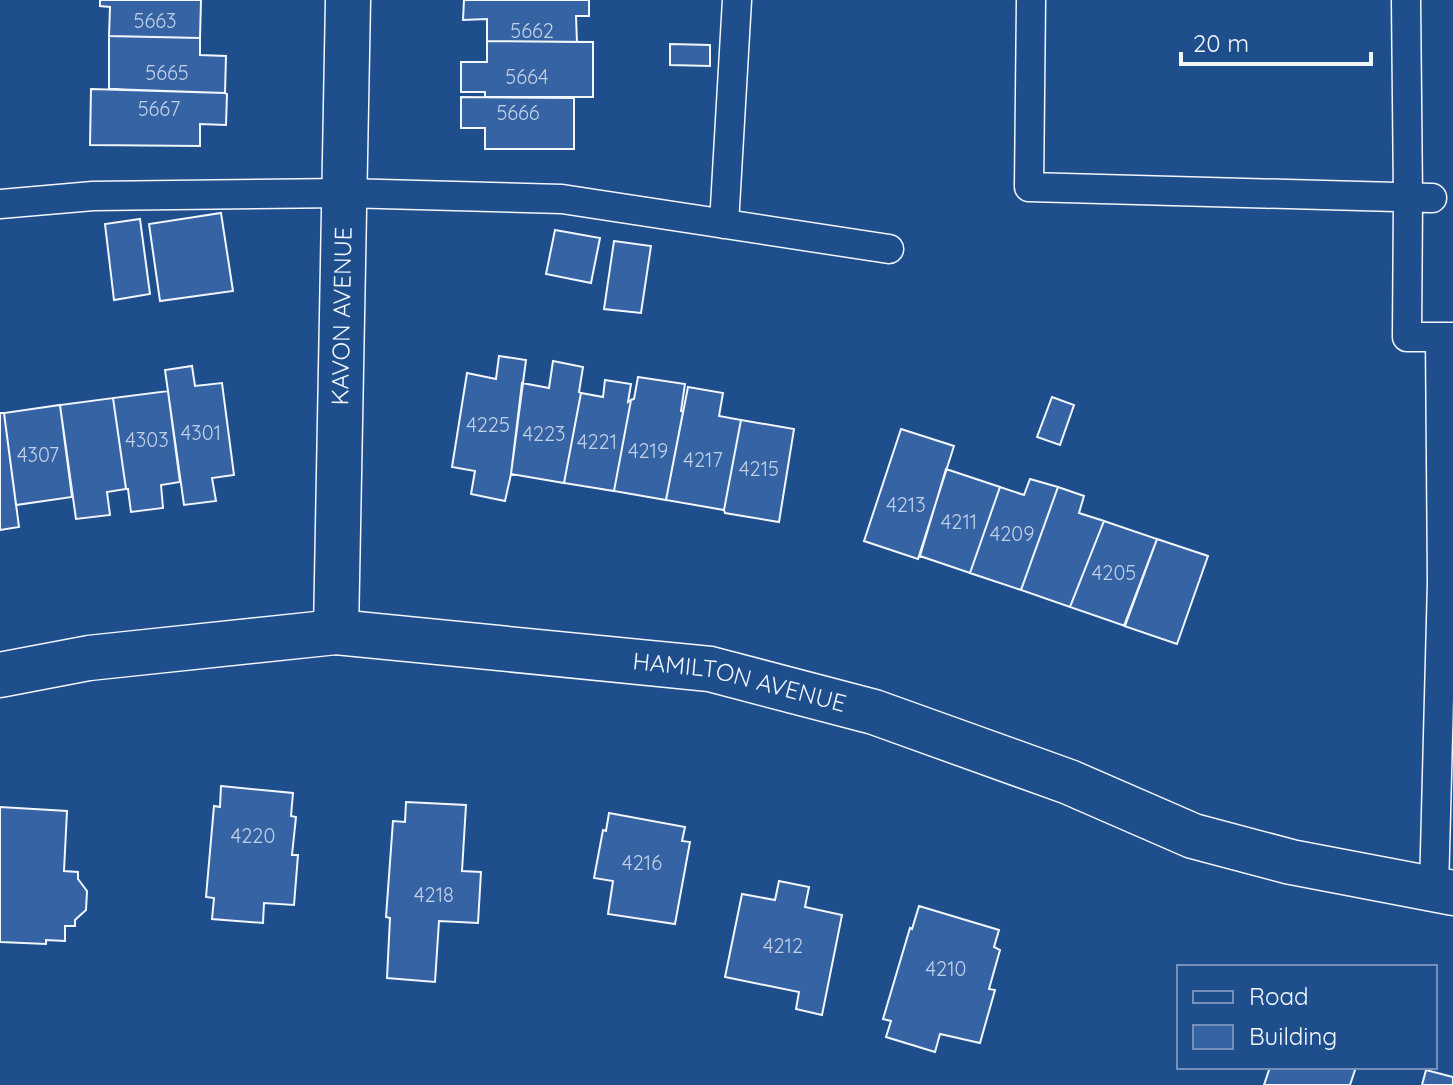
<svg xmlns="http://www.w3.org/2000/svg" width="1453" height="1085" font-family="Quicksand,sans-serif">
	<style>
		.building { fill: #3563a3; stroke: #f2f6ff; stroke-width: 2 }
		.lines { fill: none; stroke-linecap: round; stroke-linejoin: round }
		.lane-casing { stroke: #f2f6ff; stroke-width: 31 }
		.street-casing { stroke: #f2f6ff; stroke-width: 47 }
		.secondary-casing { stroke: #f2f6ff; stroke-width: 47 }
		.lane { stroke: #1f4e8c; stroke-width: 28 }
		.street { stroke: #1f4e8c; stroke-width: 44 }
		.secondary { stroke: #1f4e8c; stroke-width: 44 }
		.labels { text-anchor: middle; stroke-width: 6; stroke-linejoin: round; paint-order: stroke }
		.number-label { font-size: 20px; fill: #c3d1e8 }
		.street-label { font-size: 24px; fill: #f2f6ff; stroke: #1f4e8c }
	</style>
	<rect width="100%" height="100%" fill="#1f4e8c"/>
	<path class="building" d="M100,0H201L200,38L109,36L110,7L100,6Z
		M464,0H589V16H576L577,42L487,41V19L463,20Z
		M109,36L200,38V55L226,56L225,93L109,89Z
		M487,41L593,42V97H485V92H461V62H487Z
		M670,44L710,45V66L670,65Z
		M91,89L225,93L227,94L226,125L200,124V146L90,145Z
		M461,97L574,98V149H485V128H461Z
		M221,213L233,291L160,301L149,224Z
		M140,219L150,294L114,300L105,224Z
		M555,230L600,238L591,283L546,274Z
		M614,241L651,246L641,313L604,309Z
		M499,356L526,360L511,474L505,501L471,494L475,471L452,467L467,373L496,379Z
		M553,361L583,367L579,392L581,393L564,483L511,474L522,383L549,388Z
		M192,366L195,386L222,383L234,475L212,478L216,501L184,505L165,370Z
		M638,377L685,384L681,411L683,412L666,500L614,491L631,400L634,399Z
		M605,380L631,384L628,402L631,400L614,491L564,483L581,393L603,397Z
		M688,387L723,393L719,416L741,420L724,510L666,500Z
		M168,391L180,482L161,485L163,508L131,512L128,489H126L113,398Z
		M1052,397L1074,405L1060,445L1037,437Z
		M113,398L126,489L107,492L110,515L76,519L60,405Z
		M60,405L72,497L16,505L4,413Z
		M0,413H4L19,527L0,530Z
		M741,420L794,429L779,522L725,513L724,510Z
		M901,429L954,446L918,559L864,541Z
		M946,469L1000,487L970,573L920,556Z
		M1030,479L1058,487L1021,590L970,573L1000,487L1024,495Z
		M1058,487L1084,496L1079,513L1104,521L1070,607L1021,590Z
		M1104,521L1157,539L1125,626L1070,607Z
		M1157,539L1208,556L1177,644L1124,626Z
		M221,786L293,793L291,816L296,817L292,855H298L294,905L264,903L263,923L212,919L214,898L206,897L214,806L220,807Z
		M406,802L466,805L462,871L481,872L478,923L439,921L435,982L387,978L390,918L386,917L393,821L405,822Z
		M0,807L67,811L64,871L78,872V879L87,891L86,910L75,920V926H65V941L46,940V944L0,942Z
		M609,813L685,827L682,841L690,842L675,924L608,914L613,881L594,878L603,830L606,831Z
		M779,881L809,887L805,907L842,915L822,1015L796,1009L799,992L725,977L742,894L775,900Z
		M919,906L999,930L994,947L1000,950L989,989L995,990L980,1043L940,1034L935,1052L886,1037L891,1021L883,1019L910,928L912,929Z
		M1270,1067H1356L1350,1085H1264Z
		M1426,1070L1453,1077V1085H1422Z"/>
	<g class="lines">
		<defs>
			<path id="lane" d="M1031,0L1029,187L1432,198
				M1406,0L1408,198L1407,337H1453
				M0,204L93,196L344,193L562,199L889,249
				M724,224L737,0
				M1434,890L1442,582L1440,337"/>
			<g id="street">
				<path id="s1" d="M336,632L348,0"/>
			</g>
			<g id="secondary">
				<path id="s2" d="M0,675L89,658L336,632L710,669L874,712L1069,782L1193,836L1291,862L1453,893"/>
			</g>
		</defs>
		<use href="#lane" class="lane-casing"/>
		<use href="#street" class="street-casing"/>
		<use href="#secondary" class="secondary-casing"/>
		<use href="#lane" class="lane"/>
		<use href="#street" class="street"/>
		<use href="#secondary" class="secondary"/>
	</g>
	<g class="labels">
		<g class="number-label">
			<text x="155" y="28">5663</text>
			<text x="532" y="38">5662</text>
			<text x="167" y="80">5665</text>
			<text x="527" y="84">5664</text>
			<text x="159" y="116">5667</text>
			<text x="518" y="120">5666</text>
			<text x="488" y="432">4225</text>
			<text x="201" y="440">4301</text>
			<text x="544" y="441">4223</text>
			<text x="147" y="447">4303</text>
			<text x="597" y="449">4221</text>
			<text x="648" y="458">4219</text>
			<text x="38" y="462">4307</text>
			<text x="703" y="467">4217</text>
			<text x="759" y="476">4215</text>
			<text x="906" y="512">4213</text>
			<text x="959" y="529">4211</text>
			<text x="1012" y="541">4209</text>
			<text x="1114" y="580">4205</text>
			<text x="253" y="843">4220</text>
			<text x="642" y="870">4216</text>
			<text x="434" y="902">4218</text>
			<text x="783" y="953">4212</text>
			<text x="946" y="976">4210</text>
		</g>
		<g class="street-label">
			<text dy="8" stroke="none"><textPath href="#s1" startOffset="316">KAVON AVENUE</textPath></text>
			<text dy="8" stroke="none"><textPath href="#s2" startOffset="746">HAMILTON AVENUE</textPath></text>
		</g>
	</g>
	<rect x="1177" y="965" width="260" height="104" fill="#1f4e8c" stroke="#7391ba" stroke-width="2"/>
	<rect x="1193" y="991" width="40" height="12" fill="#1f4e8c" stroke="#7391ba" stroke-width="2"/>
	<text x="1249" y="1005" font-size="24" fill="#f2f6ff">Road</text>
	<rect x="1193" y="1025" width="40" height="24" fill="#3563a3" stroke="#7391ba" stroke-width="2"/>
	<text x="1249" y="1045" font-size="24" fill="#f2f6ff">Building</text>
	<path d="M1181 52v12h190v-12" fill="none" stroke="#f2f6ff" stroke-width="4"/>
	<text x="1193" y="52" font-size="24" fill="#f2f6ff" stroke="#1f4e8c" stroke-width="6" paint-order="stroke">20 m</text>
</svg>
